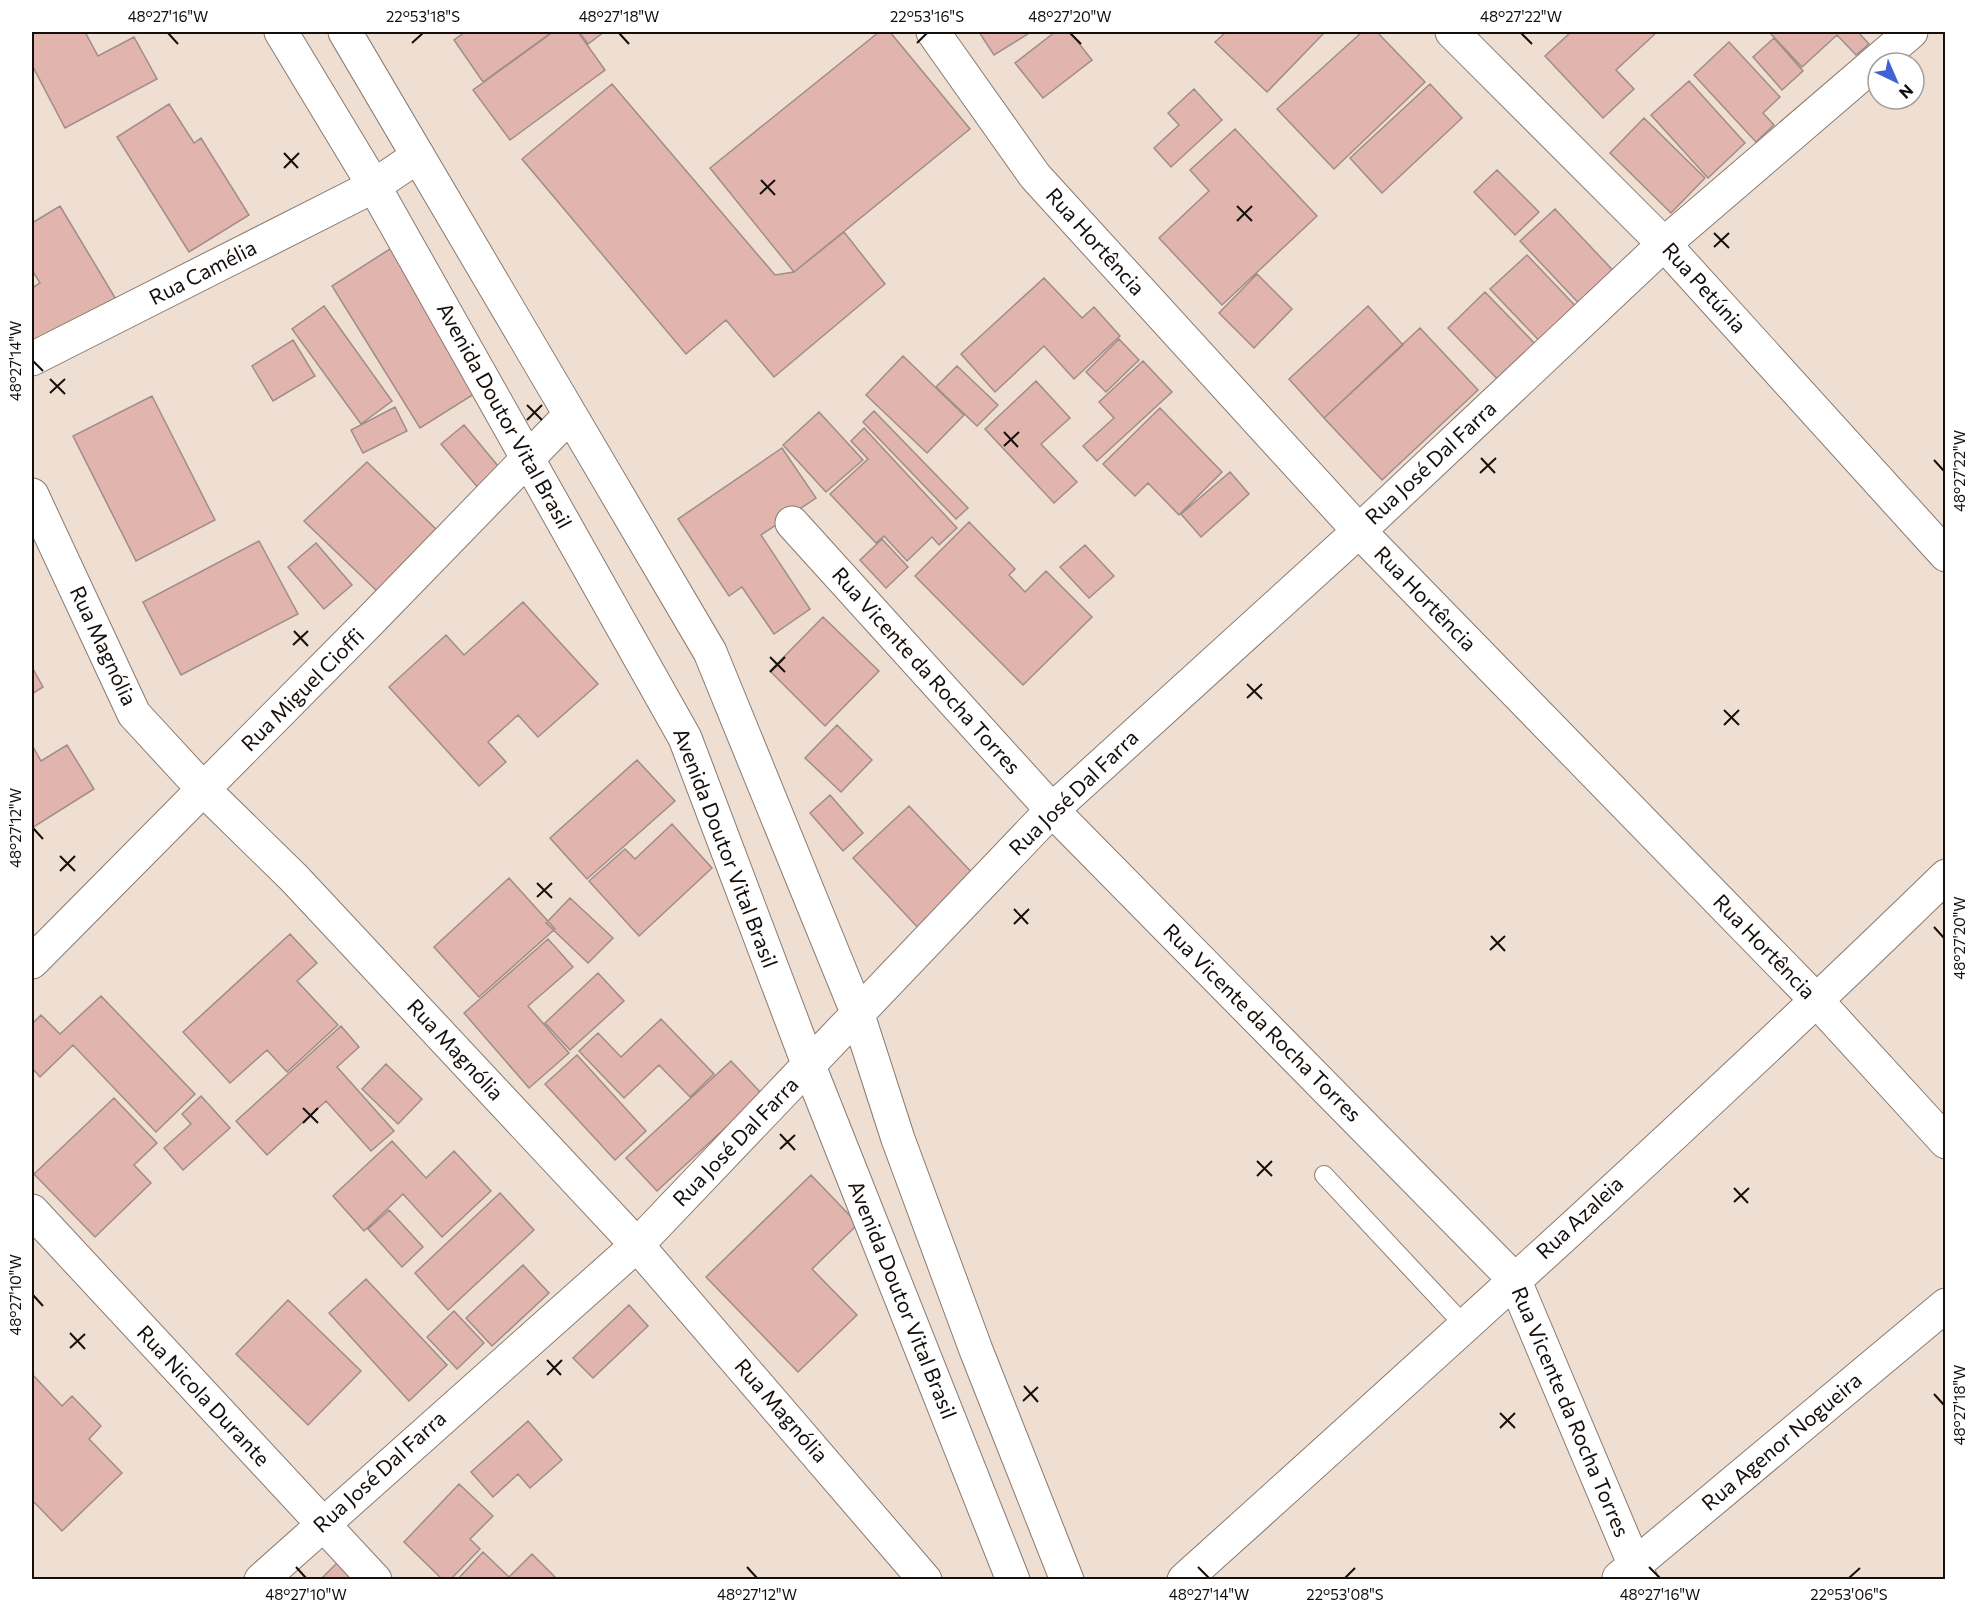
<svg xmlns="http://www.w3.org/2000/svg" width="1977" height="1611" font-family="Commissioner,sans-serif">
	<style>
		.building { fill: #e1b4ae; stroke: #a08c89; stroke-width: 1.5 }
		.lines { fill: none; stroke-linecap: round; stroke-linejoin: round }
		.lane-casing { stroke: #897a6f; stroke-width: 20 }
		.street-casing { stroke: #897a6f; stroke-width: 35 }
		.secondary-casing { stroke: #897a6f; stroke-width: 35 }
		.lane { stroke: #fff; stroke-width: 18 }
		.street { stroke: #fff; stroke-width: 33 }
		.secondary { stroke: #fff; stroke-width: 33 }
		.ticks { fill: none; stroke: #150f0b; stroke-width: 2 }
		.labels { text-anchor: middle; stroke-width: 5; stroke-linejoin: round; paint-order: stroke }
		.street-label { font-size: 21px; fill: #150f0b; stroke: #fff }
		.neatline { fill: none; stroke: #150f0b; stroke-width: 2 }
		.ticks-label { font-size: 15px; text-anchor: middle; fill: #150f0b }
	</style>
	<rect width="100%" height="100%" fill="#efdfd3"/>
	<path class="building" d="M32,32H85L98,56L134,37L157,79L65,128L32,65Z
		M465,32H552L483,82L454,40Z
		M553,32H578L605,70L510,140L473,90Z
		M579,32H604L588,44Z
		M879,32H890L970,129L794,272L710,168Z
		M979,32H1031L994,55Z
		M1055,32H1070L1092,60L1043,98L1015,63Z
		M1226,32H1325L1267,92L1215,42Z
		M1362,32H1377L1425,82L1334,169L1277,109Z
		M1571,32H1657L1616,70L1634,89L1603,118L1545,56Z
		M1769,32H1858L1869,44L1856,55L1837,35L1802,67Z
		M1774,38L1803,71L1782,90L1753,57Z
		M1729,42L1780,97L1763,113L1774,125L1756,142L1694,75Z
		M1689,81L1745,143L1708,178L1651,115Z
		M612,84L775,275L794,272L844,232L885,284L774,377L726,320L686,354L522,159Z
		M1430,84L1462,118L1382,193L1350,158Z
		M1194,89L1222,120L1171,167L1154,148L1179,125L1168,113Z
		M169,104L194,143L201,138L249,215L189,252L117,137Z
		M1644,118L1705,178L1671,213L1610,153Z
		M1235,129L1317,216L1222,305L1159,238L1209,191L1190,170Z
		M1497,170L1539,212L1515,235L1474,192Z
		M60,206L117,301L32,352V288L40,283L32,270V223Z
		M1555,209L1623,281L1588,313L1520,241Z
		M393,247L482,389L420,428L332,286Z
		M1527,255L1585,316L1549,351L1490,289Z
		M1257,274L1292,309L1254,348L1219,313Z
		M1044,278L1082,318L1094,307L1120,336L1074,379L1044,346L995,392L961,354Z
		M1485,292L1543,352L1506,388L1448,328Z
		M324,306L392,401L361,424L292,329Z
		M1368,306L1403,345L1324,418L1289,379Z
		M1420,328L1478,390L1382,480L1324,418Z
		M1119,339L1139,360L1106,392L1086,372Z
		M293,340L315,376L273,401L252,366Z
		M903,356L964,415L927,453L866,395Z
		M1143,361L1172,392L1097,461L1083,446L1114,418L1099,402Z
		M957,366L998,405L977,426L936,387Z
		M1036,381L1070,418L1041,444L1077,482L1054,503L985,429Z
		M152,396L215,520L136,561L73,436Z
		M395,407L407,431L363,453L351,430Z
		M1160,408L1222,472L1179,515L1148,483L1135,496L1103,464Z
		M874,411L968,508L956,519L863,422Z
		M819,412L863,460L826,492L783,445Z
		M464,425L508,478L485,496L441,444Z
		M864,428L957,528L939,545L932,537L907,561L884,536L876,543L830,494L868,459L851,441Z
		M782,448L816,498L761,535L810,609L774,634L742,587L729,596L678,519Z
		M367,462L438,531L378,592L304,521Z
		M1230,472L1249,494L1201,537L1181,514Z
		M969,522L1015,569L1009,575L1025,592L1046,571L1092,617L1023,685L915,576Z
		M882,539L908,567L886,588L860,560Z
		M259,541L298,614L181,675L143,602Z
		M316,543L352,585L324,609L288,567Z
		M1085,545L1114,576L1089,598L1060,567Z
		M523,602L598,684L538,737L518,715L488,742L506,762L479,786L389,687L446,635L464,655Z
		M823,617L879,671L825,726L770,671Z
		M32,667L43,687L32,694Z
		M837,725L872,760L841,792L805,758Z
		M32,745L41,761L67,745L94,789L32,828Z
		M637,760L675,801L587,879L550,838Z
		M830,795L863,833L843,851L810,813Z
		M909,806L978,879L921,931L853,858Z
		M672,824L712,868L639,936L589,881L625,849L635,859Z
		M509,878L555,929L479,997L434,947Z
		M570,898L613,938L588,963L546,923Z
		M290,934L317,963L297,981L338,1025L287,1072L267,1050L230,1083L183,1032Z
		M548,939L573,967L528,1006L569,1053L529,1088L464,1013Z
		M598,973L624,1001L570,1050L545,1023Z
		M101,996L195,1094L156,1132L73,1045L40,1077L32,1068V1024L41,1015L60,1034Z
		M661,1019L714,1074L690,1097L659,1065L624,1098L579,1051L598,1033L621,1057Z
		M341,1026L359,1047L337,1067L394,1131L371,1151L326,1101L267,1155L236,1121Z
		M577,1055L646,1131L615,1160L545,1084Z
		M731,1061L762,1094L657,1191L626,1158Z
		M386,1064L422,1099L398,1124L362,1089Z
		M201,1096L230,1128L183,1170L164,1148L191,1124L182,1114Z
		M114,1098L157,1143L134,1165L151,1183L95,1237L34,1174Z
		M392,1141L426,1178L454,1151L491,1191L442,1237L403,1194L364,1231L333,1196Z
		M811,1175L858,1224L812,1269L857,1315L798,1372L706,1277Z
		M500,1193L534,1230L448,1310L415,1273Z
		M389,1210L423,1247L402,1267L368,1229Z
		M523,1265L549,1293L492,1346L466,1318Z
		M366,1279L447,1365L409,1401L329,1313Z
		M288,1300L361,1371L308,1425L236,1354Z
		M629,1305L648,1326L593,1378L573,1358Z
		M454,1311L484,1343L457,1369L427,1337Z
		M32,1374L62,1406L72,1396L101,1426L89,1439L122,1473L62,1531L32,1500Z
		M528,1421L562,1460L530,1488L518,1474L493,1497L471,1472Z
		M459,1484L493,1516L470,1539L480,1549L450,1580H443L404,1542Z
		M483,1552L509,1577L532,1554L558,1580H457Z
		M340,1560L358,1580H320Z"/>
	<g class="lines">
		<defs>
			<path id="lane" d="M1324,1175L1465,1326"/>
			<path id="street" d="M1452,32L1664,244L1946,555
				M32,359L374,186L418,156
				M32,495L134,714L204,790L294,878L637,1245L925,1580
				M792,523L1052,810L1514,1279L1641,1580
				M1359,531L1664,244L1911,32
				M32,1211L375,1580
				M1619,1578L1946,1305
				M1184,1580C1441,1348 1698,1117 1946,876"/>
			<path id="secondary" d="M281,32L374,186L685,738L809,1066L1013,1580
				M345,32L710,652L857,1012L898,1139L976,1350L1067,1580
				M933,32L1035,176L1359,531L1817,1001L1946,1142
				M32,962L367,624L570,415
				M261,1580L637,1245L1052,810L1359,531"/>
		</defs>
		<use href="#lane" class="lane-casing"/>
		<use href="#street" class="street-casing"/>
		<use href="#secondary" class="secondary-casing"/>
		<use href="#lane" class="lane"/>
		<use href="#street" class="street"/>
		<use href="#secondary" class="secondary"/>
	</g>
	<path class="ticks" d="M168,33L178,44M619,33L629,44M1070,33L1081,44M1521,33L1532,44M412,43L423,33M917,43L927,33M284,153L298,168M284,168L299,153M761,180L775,195M760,194L775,180M1237,206L1252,221M1237,221L1252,206M1714,233L1729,248M1714,247L1729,233M33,361L43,371M50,379L65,394M50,393L65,379M527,405L542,420M527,420L542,405M1004,432L1018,447M1004,446L1019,432M1481,458L1495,473M1934,460L1944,471M1480,473L1496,458M294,631L308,646M293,645L308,631M770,657L785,672M770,672L785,657M1247,684L1262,699M1247,698L1262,684M1724,710L1739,725M1724,725L1739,710M33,828L43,839M60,856L75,871M60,871L75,856M537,883L552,898M537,897L552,883M1014,909L1028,924M1014,924L1029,909M1934,927L1944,938M1491,936L1505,951M1490,950L1505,936M303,1108L318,1123M303,1123L318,1108M780,1134L795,1150M780,1149L795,1135M1257,1161L1272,1176M1257,1176L1272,1161M1734,1188L1748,1203M1734,1202L1749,1188M33,1295L43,1306M70,1333L85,1349M70,1348L85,1334M547,1360L561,1375M547,1375L562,1360M1024,1386L1038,1402M1934,1394L1944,1405M1023,1401L1038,1387M1500,1413L1515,1428M1500,1428L1515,1413M296,1567L306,1578M747,1567L757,1578M1198,1567L1209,1578M1649,1567L1660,1578M1345,1578L1355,1568M1849,1578L1860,1568"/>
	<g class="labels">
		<g class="street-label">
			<text transform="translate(1095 242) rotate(48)" y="7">Rua Hortência</text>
			<text transform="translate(203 273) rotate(-27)" y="7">Rua Camélia</text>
			<text transform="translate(1704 288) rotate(48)" y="7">Rua Petúnia</text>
			<text transform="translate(504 416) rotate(61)" y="7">Avenida Doutor Vital Brasil</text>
			<text transform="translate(1431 463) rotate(-43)" y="7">Rua José Dal Farra</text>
			<text transform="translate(1425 599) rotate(46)" y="7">Rua Hortência</text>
			<text transform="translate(103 646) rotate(65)" y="7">Rua Magnólia</text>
			<text transform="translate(926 671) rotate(48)" y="7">Rua Vicente da Rocha Torres</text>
			<text transform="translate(303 690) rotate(-45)" y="7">Rua Miguel Cioffi</text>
			<text transform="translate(1074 793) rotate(-44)" y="7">Rua José Dal Farra</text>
			<text transform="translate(725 848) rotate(69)" y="7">Avenida Doutor Vital Brasil</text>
			<text transform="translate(1764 947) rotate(46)" y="7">Rua Hortência</text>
			<text transform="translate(1262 1023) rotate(45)" y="7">Rua Vicente da Rocha Torres</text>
			<text transform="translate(455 1050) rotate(47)" y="7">Rua Magnólia</text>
			<text transform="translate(736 1142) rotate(-46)" y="7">Rua José Dal Farra</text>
			<text transform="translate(1580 1218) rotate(-43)" y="7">Rua Azaleia</text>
			<text transform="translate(902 1300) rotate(68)" y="7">Avenida Doutor Vital Brasil</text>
			<text transform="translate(203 1396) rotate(47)" y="7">Rua Nicola Durante</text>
			<text transform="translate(781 1411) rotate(49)" y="7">Rua Magnólia</text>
			<text transform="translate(1570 1412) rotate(67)" y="7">Rua Vicente da Rocha Torres</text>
			<text transform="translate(1782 1442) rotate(-40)" y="7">Rua Agenor Nogueira</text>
			<text transform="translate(380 1472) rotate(-42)" y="7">Rua José Dal Farra</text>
		</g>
	</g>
	<rect width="1977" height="1611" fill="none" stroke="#ffffff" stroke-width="66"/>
	<g transform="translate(1896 81) rotate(136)"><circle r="28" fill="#ffffff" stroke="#a19f9d" stroke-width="1.5"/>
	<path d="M0-4.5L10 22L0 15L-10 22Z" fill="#4062d4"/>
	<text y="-9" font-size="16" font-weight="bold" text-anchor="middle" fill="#150f0b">N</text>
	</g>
	<rect x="33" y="33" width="1911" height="1545" class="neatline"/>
	<g class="ticks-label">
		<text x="168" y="22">48°27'16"W</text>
		<text x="423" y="22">22°53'18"S</text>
		<text x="619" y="22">48°27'18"W</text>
		<text x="927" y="22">22°53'16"S</text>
		<text x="1070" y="22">48°27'20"W</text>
		<text x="1521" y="22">48°27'22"W</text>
		<text transform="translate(16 361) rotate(-90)" y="5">48°27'14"W</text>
		<text transform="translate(1960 471) rotate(-90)" y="5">48°27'22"W</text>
		<text transform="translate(16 828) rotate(-90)" y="5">48°27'12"W</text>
		<text transform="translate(1960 938) rotate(-90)" y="5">48°27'20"W</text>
		<text transform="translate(16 1295) rotate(-90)" y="5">48°27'10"W</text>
		<text transform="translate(1960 1405) rotate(-90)" y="5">48°27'18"W</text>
		<text x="306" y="1600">48°27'10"W</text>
		<text x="757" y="1600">48°27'12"W</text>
		<text x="1209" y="1600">48°27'14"W</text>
		<text x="1345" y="1600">22°53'08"S</text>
		<text x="1660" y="1600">48°27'16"W</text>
		<text x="1849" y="1600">22°53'06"S</text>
	</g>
</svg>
